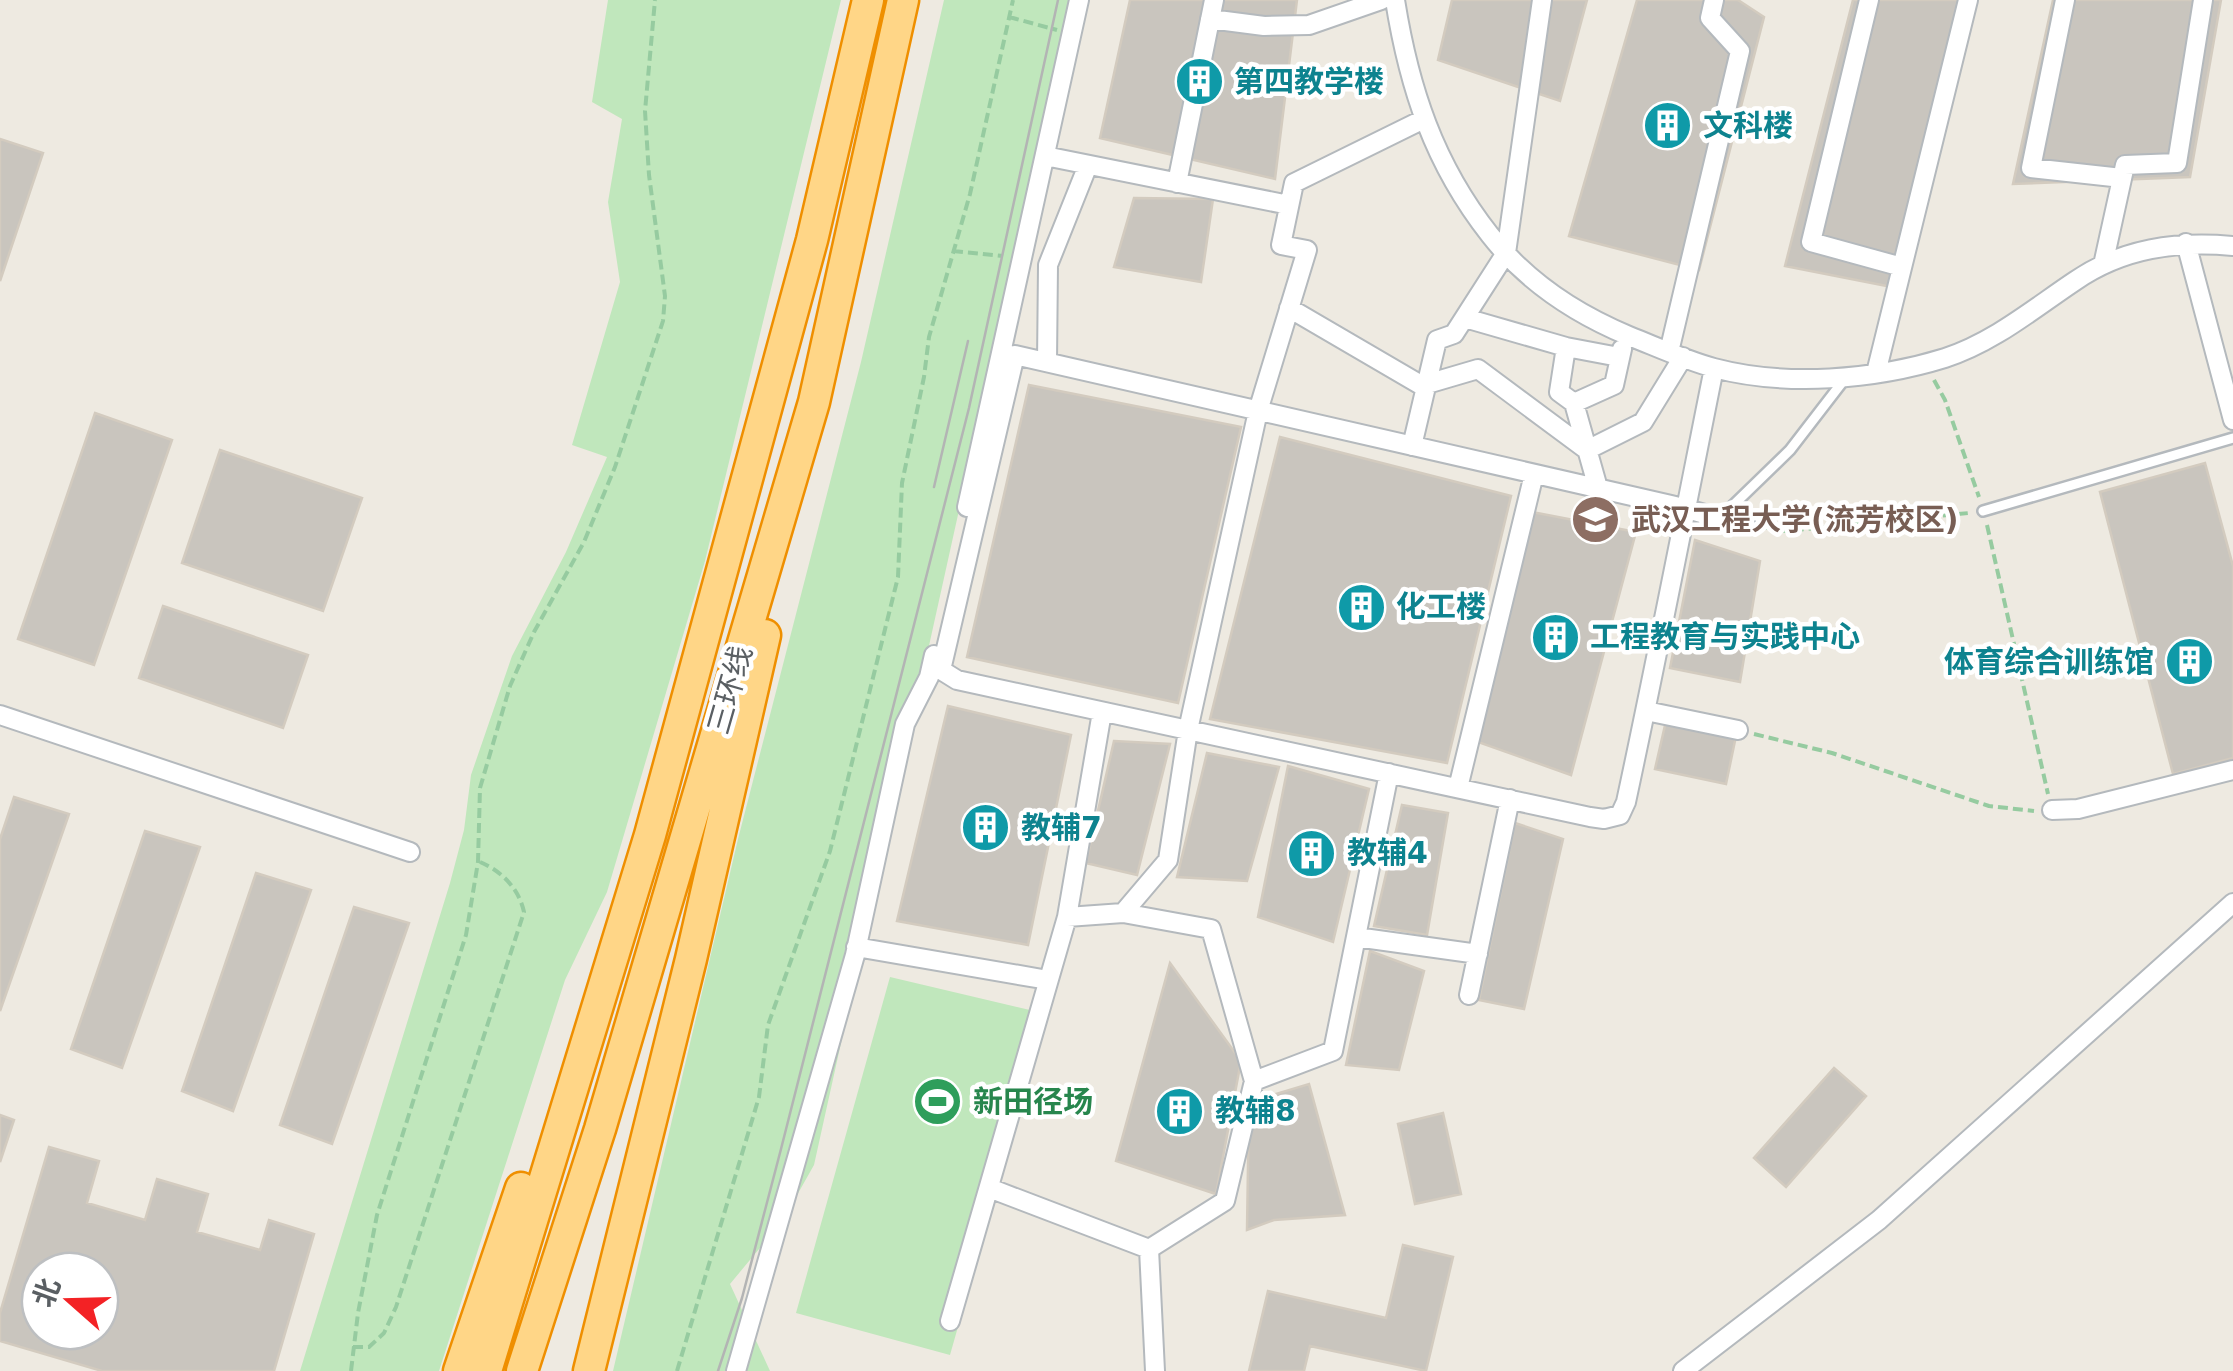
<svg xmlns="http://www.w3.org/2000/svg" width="2233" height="1371" font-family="'DejaVu Sans','Noto Sans SC',sans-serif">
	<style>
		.green { fill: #c0e7bc }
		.building { fill: #c9c5be; stroke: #d3cbbf; stroke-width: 2.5; fill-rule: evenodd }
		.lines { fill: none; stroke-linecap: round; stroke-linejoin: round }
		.lane-casing { stroke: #b4b9bd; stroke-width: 14 }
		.street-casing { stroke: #b4b9bd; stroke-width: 22 }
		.highway-casing { stroke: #ef8f00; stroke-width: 35 }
		.path { stroke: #96cba0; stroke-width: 4; stroke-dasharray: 10 5; stroke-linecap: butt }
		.lane { stroke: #fff; stroke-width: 9 }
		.street { stroke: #fff; stroke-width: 18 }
		.highway { stroke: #ffd687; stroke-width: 30 }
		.tram { stroke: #b3b4b4; stroke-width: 2.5 }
		.labels { text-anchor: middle; stroke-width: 9; stroke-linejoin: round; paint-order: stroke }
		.culture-label { font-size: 30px; font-weight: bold; fill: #0d838f; stroke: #fff; text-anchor: start }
		.education-label { font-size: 30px; font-weight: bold; fill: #785e54; stroke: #fff; text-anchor: start }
		.street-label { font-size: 30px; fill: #5a5f63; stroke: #fff }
		.leisure-label { font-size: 30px; font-weight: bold; fill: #27864d; stroke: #fff; text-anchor: start }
	</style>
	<rect width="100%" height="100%" fill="#eeeae1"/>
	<path class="green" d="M608,0H841L705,561L607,892L565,980L439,1371H300L450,883L464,830L471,775L512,656L566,552L607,457L572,445L620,282L608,202L622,119L592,102Z
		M944,0H1072L814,1165L783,1220L730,1284L770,1371H613L738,839L861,362Z
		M890,977L1047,1014L950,1355L796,1313Z"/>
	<path class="building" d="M1130,0H1297L1275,179L1100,138Z
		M1452,0H1587L1560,101L1438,60Z
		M1637,0H1738L1764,17L1699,270L1569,236Z
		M1853,0H1972L1902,289L1785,266Z
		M2053,0H2221L2190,177L2013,184Z
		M0,139L43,153L0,281Z
		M1134,198L1213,199L1201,282L1114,267Z
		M1029,385L1241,427L1178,703L967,657Z
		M95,413L172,440L94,665L18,639Z
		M1280,437L1511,496L1447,763L1210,719Z
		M220,450L362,498L323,611L182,563Z
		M2205,463L2233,566V758L2173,774L2100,492Z
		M1532,512L1636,532L1571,775L1478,742Z
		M1695,540L1760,561L1740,682L1670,668Z
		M163,606L308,655L283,728L139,678Z
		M948,706L1071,735L1028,945L897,921Z
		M1666,721L1736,736L1726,784L1655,769Z
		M1114,741L1170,744L1137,875L1086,863Z
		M1207,753L1279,767L1247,881L1177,877Z
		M1288,766L1369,789L1333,942L1258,917Z
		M14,797L69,814L0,1011V839Z
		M1402,805L1448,813L1427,935L1374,926Z
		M1515,823L1563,839L1524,1009L1479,1000Z
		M145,831L200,847L122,1068L71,1049Z
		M256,873L311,890L233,1111L182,1091Z
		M354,907L409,923L332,1144L280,1125Z
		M1370,951L1424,971L1399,1070L1346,1065Z
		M1170,963L1241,1061L1216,1194L1116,1161Z
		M1834,1068L1866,1096L1786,1187L1754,1158Z
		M1309,1084L1345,1215L1274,1220L1247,1230L1249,1102Z
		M1443,1113L1461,1194L1415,1204L1398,1124Z
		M0,1115L14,1120L0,1162Z
		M49,1147L99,1161L87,1203L145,1220L157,1179L208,1194L197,1232L260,1250L269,1220L314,1234L274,1371H102L0,1341V1313ZM40,1271H100V1331H40Z
		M1403,1245L1453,1257L1426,1371L1310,1346L1304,1371H1249L1268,1291L1386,1318Z"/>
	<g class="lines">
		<defs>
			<path id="lane" d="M1983,511L2233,438
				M1721,517L1790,450L1847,376"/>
			<path id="street" d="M1395,0C1409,88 1434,164 1490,235C1526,281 1576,314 1629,336C1657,347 1685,360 1714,368C1786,387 1874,380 1945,358C1994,342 2033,309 2075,281C2123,248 2176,241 2233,246
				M1869,0L1811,242L1902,267
				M2065,0L2031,168L2122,178
				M1210,19L1264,26L1309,25L1381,0
				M1045,156L1289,205
				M1177,183L1214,0
				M2186,243L2233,420
				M2103,265L2125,165L2177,163L2203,0
				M1289,308L1426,388
				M1465,318L1566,347L1619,357
				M1566,347L1559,392L1574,403L1598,488
				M1669,352L1740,51L1710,18L1714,0
				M1047,362L1048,265L1088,165
				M1714,368C1685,513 1657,658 1626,802L1620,815L1604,819L1590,817L957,680L941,670L1015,355L1671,505C1696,511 1721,519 1746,525
				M1876,373L1968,0
				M1427,384L1478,369L1587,450L1643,422L1683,357
				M1574,403L1614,385L1622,349
				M1412,446L1437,340L1454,334L1506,253L1542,0
				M967,507L1079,0
				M1646,711L1738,730
				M0,715L410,852
				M1458,788L1534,474
				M2052,810L2078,809L2233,770
				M1123,913L1168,860L1188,730L1258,411L1307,250L1281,245L1294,183L1424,119
				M1067,917L1123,913L1211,929L1254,1081L1225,1201L1149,1249
				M1356,937L1478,954
				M856,947L1048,980
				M1469,995L1510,799
				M1254,1081L1333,1051L1389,773
				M997,1191L1149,1249
				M1149,1249L1155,1371
				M950,1321L1067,917L1102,712
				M736,1371L855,955L905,724L929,677L934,655
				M1683,1371L1879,1220L2233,903"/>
			<path id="highway" d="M459,1371L521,1188
				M486,1371L650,835L812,240L868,0
				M522,1371L600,1129L814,402L903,0
				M589,1371L691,959L765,635"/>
		</defs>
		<use href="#lane" class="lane-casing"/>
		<use href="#street" class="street-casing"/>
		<use href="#highway" class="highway-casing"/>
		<path class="path" d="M1009,17L1057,30
			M953,251L1003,256
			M1934,380L1945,400L1979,497
			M1987,525L2048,794
			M1764,527L1786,531L1969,513
			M1754,734L1832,753L1989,806L2034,811
			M353,1347H369L384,1333L396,1307L524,912C519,889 502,871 480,862
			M351,1371L358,1313L377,1215L466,935L478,862L480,788L510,686L534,632L584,542L615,467L663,321L665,296L649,175L645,111L655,0
			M677,1371L759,1097L768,1025L830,851L898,577L902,483L924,377L929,337L970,194L1013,0"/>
		<use href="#lane" class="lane"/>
		<use href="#street" class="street"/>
		<use href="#highway" class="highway"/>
		<path class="tram" d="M934,487L968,341
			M718,1371L742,1298L781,1149L969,408L1058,0"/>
	</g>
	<defs>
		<symbol id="building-disc" viewBox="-11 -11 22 22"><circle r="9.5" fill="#0f9aa8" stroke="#fff"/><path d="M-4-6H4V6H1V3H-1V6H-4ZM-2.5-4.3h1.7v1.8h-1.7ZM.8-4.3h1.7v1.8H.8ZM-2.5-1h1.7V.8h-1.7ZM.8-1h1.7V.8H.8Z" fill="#fff"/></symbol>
		<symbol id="university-disc" viewBox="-11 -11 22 22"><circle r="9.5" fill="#8d6e63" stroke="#fff"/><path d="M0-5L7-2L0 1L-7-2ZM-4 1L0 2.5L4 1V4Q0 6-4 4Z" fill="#fff"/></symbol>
		<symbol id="stadium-disc" viewBox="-11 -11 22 22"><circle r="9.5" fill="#2e9e5b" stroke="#fff"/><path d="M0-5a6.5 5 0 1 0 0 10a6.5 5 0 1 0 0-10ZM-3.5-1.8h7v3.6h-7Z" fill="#fff"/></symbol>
	</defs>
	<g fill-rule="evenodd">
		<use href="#building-disc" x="1172" y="54" width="55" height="55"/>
		<use href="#building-disc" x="1640" y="98" width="55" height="55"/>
		<use href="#university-disc" x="1568" y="492" width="55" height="55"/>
		<use href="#building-disc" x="1334" y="580" width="55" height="55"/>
		<use href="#building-disc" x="1528" y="610" width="55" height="55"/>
		<use href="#building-disc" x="2162" y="634" width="55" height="55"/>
		<use href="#building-disc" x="958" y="800" width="55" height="55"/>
		<use href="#building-disc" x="1284" y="826" width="55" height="55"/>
		<use href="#stadium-disc" x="910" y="1074" width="55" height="55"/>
		<use href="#building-disc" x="1152" y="1084" width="55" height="55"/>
	</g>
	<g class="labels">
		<g class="culture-label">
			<text x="1234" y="92">第四教学楼</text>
			<text x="1703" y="136">文科楼</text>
			<text x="1396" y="617">化工楼</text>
			<text x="1590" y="647">工程教育与实践中心</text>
			<text x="2154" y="672" text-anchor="end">体育综合训练馆</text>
			<text x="1021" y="838">教辅7</text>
			<text x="1347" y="863">教辅4</text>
			<text x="1215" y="1121">教辅8</text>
		</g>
		<g class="education-label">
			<text x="1631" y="530">武汉工程大学(流芳校区)</text>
		</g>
		<g class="street-label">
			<text transform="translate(730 690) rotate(-74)" y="10">三环线</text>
		</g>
		<g class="leisure-label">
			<text x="973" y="1112">新田径场</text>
		</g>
	</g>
	<g transform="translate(70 1301) rotate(290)"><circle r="48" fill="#ffffff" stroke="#bdbfc1" stroke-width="2.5"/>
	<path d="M0-8L18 38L0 25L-18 38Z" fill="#f32225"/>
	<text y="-15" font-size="28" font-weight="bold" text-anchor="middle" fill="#5a5f63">北</text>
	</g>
</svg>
